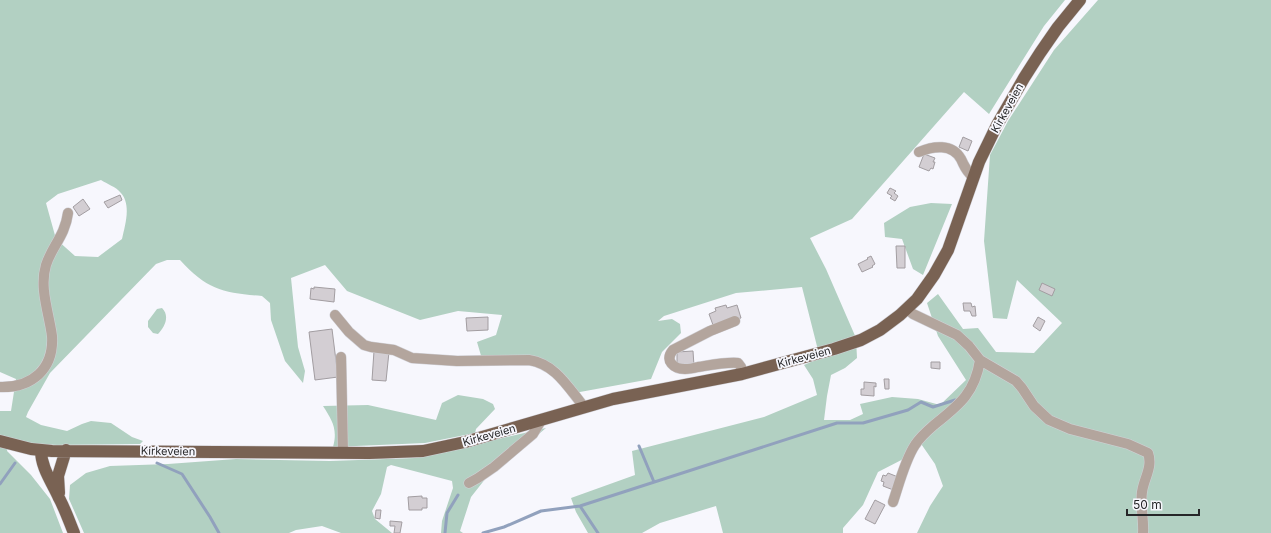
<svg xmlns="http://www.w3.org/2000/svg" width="1271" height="533" font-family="Inter,sans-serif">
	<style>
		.green { fill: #b2d0c2; fill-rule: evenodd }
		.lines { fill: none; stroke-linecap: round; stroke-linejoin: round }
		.stream { stroke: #91a1bd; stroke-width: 3 }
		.building { fill: #d3ced3; stroke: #a29da1 }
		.minor-casing { stroke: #d1d1d7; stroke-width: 11 }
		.major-casing { stroke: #d1d1d7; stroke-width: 13 }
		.minor { stroke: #b3a59d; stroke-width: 10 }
		.major { stroke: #796253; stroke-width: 12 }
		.labels { text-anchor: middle; stroke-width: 3.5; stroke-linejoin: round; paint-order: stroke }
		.street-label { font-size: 11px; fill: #262628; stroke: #f7f7fd }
	</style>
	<rect width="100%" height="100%" fill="#f7f7fd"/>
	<path class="green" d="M0,0H1065L1044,26L989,114L964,92L852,219L810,238L826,269L856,338L857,358L845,368L831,375L827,396L824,420H850L863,414L860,404L892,397L918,399L940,405L966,380L938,336L927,303L938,294L963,329L978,328L996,352L1034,353L1062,323L1017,280L1007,319L993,318L984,241L990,155L1008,121L1054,50L1098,0H1271V533H917L930,506L943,486L935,464L917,438L915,453L878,472L863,505L843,528V533H723L716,506L660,523L642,533H588L576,512L571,498L635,475L632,451L764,417L817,395L813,379L804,365L820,358L802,287L736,293L664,316L658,321L672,319L680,324L681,333L662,352L651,379L569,394C564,386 553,374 545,370C528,360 479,364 459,366L463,360L482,359L477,342L496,335L502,315L458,311L420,320L347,291L325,265L291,278L298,347L305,371L303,383L285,361L271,320L270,303L262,296C224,293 207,290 180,260H167L156,264L50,373L28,412L26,417L41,425L67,431L82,424L91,421L111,423L132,437L143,441L140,444L57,445L36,444L9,439L7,451L31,475L50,499L63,533H0V411H11L16,379L0,372ZM101,180C107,184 116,187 120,192C132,204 125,225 122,239L98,257L75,256L56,239L46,203L58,194Z
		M931,203L952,204L923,275L913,269L902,239L885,237L884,223L910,207Z
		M162,308C170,316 165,327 158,334L153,333L148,327V321L157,309Z
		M458,395L483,399L493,404L495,409L476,429L475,433L425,443L333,447C338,429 332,420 323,406L368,405L436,420L442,403Z
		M546,428L486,478L471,497L460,531L463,533H441L442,521L453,488L452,481L391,465L387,467L381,494L372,511L375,519L392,533H341L322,526L296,530L289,533H84L69,499L70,485L86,473L110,466L168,464L236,459L330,461L415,458Z"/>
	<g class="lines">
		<path class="stream" d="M639,446L654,482
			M157,463L182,474L210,517L219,533
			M0,484L15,463
			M580,506L598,533
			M445,533L447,513L458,495
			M483,533L504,527L541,511L580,506L837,423H863L908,410L921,402L933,407L955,400"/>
	</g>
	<path class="building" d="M963,137L972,141L968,151L959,147Z
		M924,154L935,158L933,162H935L933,169L931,168L929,171L919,167Z
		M890,188L896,191L894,193L898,196L895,201L890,198L892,196L887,193Z
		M120,195L122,200L108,208L104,202Z
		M83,199L90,209L79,216L73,207Z
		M896,246H905V268H897Z
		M871,256L875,264L872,266L873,267L862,272L858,264L868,259L867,258Z
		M1042,283L1055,289L1052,296L1039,290Z
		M314,287L335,289L334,302L310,299L311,288L314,289Z
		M963,303H971L972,307L975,306L976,316H972L970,311H964Z
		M726,305L727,308L737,305L741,318L713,325L709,314L716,311L715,308Z
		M488,317V330L467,331L466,318Z
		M1038,317L1045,321L1040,331L1033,326Z
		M332,329L338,377L315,380L309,332Z
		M374,351L389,352L386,381L372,380Z
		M693,351L694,366L677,367V352Z
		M931,362H940V369L931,368Z
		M884,379H889V389H885Z
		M864,382L876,383V387L874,386V396L861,395V389H864Z
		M888,473L898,477L896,491L883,486L884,482L881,481L883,475L886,476Z
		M422,496V498H427V508H422V510H409L408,497Z
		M875,500L885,505L875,524L865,519Z
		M376,510H381L380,519L375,518Z
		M390,521L402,522L400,533H394L395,526H390Z"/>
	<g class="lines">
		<defs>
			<path id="minor" d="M919,152C933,146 952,143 961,159C965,167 965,170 973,177
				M907,309L913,314L957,335L969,346L980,360L1016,381L1022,388L1034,406L1049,420L1070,429L1128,444L1148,453C1153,467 1144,478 1142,492C1140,506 1144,519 1143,533
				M335,315L349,332L364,345L371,347L394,350L412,358L457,361L529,360C554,364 566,384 581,403L582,407
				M735,321L710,331L673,350C664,361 674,369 685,369C689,369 694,368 698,367C711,365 725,362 738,363L741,367L742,374
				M341,357L343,452
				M0,387C32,388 54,369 52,336C49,313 39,288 46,265C52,246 65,236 68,213
				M469,483L478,478L494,467L533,434L542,419
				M893,502C899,484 905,460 915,445C920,437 927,431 934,425C959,405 975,393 980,360"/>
			<path id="major" d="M0,441L31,449L52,451L369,453L423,451L465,442L613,399L742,374L834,349L861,340L880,330L900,315L917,299L934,275L948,250L979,162L997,125L1024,78L1040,53L1058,27L1080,0
				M41,450C41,468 52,482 59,498C65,509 69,521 74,533
				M59,493L58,476L66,450"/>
		</defs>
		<use href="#minor" class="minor-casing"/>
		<use href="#major" class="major-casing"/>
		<use href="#minor" class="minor"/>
		<use href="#major" class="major"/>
	</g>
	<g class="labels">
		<g class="street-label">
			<text transform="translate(1007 108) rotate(-61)" y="4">Kirkeveien</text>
			<text transform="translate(804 357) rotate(-15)" y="4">Kirkeveien</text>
			<text transform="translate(489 435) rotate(-16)" y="4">Kirkeveien</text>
			<text transform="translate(168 451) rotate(1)" y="4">Kirkeveien</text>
		</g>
	</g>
	<path d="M1127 509v6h72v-6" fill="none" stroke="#262628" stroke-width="2"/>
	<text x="1133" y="509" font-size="12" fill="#262628" stroke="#f7f7fd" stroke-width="3" paint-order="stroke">50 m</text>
</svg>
